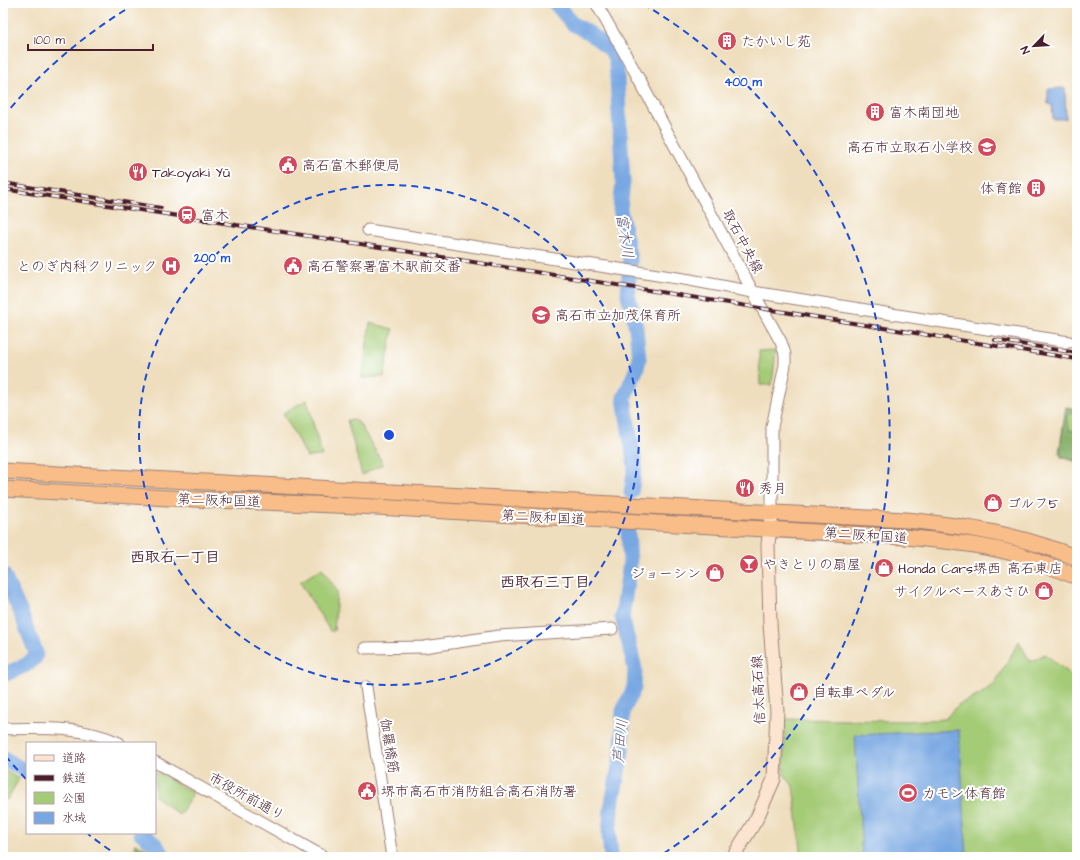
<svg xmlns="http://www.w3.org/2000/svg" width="1080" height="860" font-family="'Architects Daughter','Klee One',sans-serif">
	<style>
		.green { fill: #a4cb76; stroke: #777550 }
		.forest { fill: #83af67; stroke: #666749 }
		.water { fill: #78a7e2; stroke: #616386 }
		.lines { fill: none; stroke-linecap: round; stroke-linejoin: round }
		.river { stroke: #78a7e2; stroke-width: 15 }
		.tertiary-casing { stroke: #9c7e74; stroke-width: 13 }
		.secondary-casing { stroke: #9c7e74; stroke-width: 15 }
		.trunk-casing { stroke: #9c7e74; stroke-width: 17 }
		.tertiary { stroke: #fff; stroke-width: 11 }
		.secondary { stroke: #fce5d0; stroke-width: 13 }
		.trunk { stroke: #f8bd89; stroke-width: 15 }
		.rail-casing { stroke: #4a1f2b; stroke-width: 4 }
		.rail { stroke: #fff; stroke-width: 2.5; stroke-dasharray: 8; stroke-linecap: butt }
		.ring { fill: none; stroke: #1d4ed8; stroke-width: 2; stroke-dasharray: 7 5 }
		.labels { text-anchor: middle; stroke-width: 4; stroke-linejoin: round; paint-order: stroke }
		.poi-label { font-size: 14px; fill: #4a1f2b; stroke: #fff; text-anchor: start }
		.street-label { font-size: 14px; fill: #4a1f2b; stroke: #fff }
		.water-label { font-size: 15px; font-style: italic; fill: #5c5574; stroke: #fff }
		.neighbourhood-label { font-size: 15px; font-weight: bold; fill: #4a1f2b; stroke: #fff }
		.centre { fill: #1d4ed8; stroke: #fff; stroke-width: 2 }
		.ring-label { font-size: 12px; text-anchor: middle; font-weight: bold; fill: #1d4ed8; stroke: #fff; stroke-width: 4; stroke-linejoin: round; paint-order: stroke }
	</style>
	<rect width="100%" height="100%" fill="#fff"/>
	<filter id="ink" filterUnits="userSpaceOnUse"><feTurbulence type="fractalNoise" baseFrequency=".025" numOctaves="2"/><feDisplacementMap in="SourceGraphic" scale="8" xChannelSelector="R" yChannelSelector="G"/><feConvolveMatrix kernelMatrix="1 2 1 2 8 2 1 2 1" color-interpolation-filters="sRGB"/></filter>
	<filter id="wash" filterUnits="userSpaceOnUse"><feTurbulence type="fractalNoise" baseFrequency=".012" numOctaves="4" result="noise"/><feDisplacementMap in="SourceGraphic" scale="16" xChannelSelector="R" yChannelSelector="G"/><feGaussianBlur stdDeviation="0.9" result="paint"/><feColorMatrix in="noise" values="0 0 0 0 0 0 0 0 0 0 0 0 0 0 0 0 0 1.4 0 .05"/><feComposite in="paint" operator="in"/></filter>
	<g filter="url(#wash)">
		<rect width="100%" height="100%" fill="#efdebd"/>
		<path class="green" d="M370,323L393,329L384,377L362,378Z
			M776,350L772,385H760L759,351Z
			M307,400L322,456L307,457L283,413Z
			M1066,407L1077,409V462L1061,457L1059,452Z
			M347,420H355L359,423L383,464L362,475Z
			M322,568L337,591L334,631H330L300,582Z
			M1019,641L1030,662L1045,654L1077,680V857H802L793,786L783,773L785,719L906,721L945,719L958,705L979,695L994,684L1007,663Z
			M3,770L19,779L7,800L3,798Z
			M155,771L190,791L192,796L179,815L155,796Z"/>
		<path class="forest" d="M1066,408L1077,409V413C1072,412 1071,413 1068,417L1069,430L1077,431V461L1062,456L1060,452Z
			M134,844C144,846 149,849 155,857H137Z"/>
		<path class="water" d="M1065,88L1066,119H1053L1052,105L1048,104V89Z
			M959,730L967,857H862L855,735Z"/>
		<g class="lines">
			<path class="river" d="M555,3L573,24L591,34L611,50L616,61L623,182L620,209L630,260L628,294L636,328L639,359L637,368L624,398L635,467L631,492
				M3,574L20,611L36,653L35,658L26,665L3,675
				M3,758L27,772
				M141,833L155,844L165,857
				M611,857L609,834L611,809L622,751L623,711L634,688L635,670L630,648L622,617L630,562L628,533"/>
		</g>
	</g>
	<g filter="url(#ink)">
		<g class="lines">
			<defs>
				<path id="tertiary" d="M596,3L633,68L753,292L781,342L785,354V365L772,427V512
					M368,230L690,280L753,292L1069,342
					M365,648L424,647L499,636L612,629
					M366,687L392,857
					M3,729C41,728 83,726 119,743
					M155,762L324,857"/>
				<path id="secondary" d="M733,857L757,818L774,779L777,711L770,624L768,544L771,520"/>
				<path id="trunk" d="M3,471L906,520C965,526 1022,535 1077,558
					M3,489L169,498L358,506L905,537C946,541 990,545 1029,558C1045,564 1061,571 1077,577"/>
			</defs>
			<use href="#tertiary" class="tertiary-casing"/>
			<use href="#secondary" class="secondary-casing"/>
			<use href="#trunk" class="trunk-casing"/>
			<use href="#tertiary" class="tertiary"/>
			<use href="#secondary" class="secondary"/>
			<use href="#trunk" class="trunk"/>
			<defs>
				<path id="rail" d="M3,183L161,208
					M3,189L367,245L1077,359
					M995,340L1077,353"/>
			</defs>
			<use href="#rail" class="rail-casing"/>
			<use href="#rail" class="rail"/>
		</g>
	</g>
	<g class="ring">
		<circle cx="389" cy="435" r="250"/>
		<path d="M120 857A500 500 0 0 1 88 834M26 779A500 500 0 0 1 3 753M3 117A500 500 0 0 1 135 4M643 4A500 500 0 0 1 658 857"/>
	</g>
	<defs>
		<symbol id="building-disc" viewBox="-11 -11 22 22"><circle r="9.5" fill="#d1495b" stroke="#fff"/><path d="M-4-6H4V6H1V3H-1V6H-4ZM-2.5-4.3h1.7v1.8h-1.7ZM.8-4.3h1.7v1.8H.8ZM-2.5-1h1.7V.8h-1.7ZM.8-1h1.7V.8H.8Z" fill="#fff"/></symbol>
		<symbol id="school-disc" viewBox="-11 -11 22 22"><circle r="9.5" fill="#d1495b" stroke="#fff"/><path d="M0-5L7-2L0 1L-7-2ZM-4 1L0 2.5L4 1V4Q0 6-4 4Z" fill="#fff"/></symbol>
		<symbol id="civic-disc" viewBox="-11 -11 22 22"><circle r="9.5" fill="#d1495b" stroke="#fff"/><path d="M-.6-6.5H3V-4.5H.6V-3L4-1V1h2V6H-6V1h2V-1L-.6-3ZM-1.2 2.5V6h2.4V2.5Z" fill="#fff"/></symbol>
		<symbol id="restaurant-disc" viewBox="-11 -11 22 22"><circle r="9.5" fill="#d1495b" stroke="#fff"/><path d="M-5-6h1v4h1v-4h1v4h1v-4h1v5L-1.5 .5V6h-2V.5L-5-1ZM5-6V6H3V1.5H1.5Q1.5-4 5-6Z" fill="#fff"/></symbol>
		<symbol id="station-disc" viewBox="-11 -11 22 22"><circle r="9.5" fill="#d1495b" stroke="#fff"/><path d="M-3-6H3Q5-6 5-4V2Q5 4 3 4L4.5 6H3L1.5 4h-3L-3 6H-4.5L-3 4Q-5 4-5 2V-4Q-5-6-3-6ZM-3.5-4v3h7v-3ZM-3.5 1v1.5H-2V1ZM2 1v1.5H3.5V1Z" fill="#fff"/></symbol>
		<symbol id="hospital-disc" viewBox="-11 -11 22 22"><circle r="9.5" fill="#d1495b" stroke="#fff"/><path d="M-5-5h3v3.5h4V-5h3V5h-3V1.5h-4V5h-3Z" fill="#fff"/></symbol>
		<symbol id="shop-disc" viewBox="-11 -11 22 22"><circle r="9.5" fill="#d1495b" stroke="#fff"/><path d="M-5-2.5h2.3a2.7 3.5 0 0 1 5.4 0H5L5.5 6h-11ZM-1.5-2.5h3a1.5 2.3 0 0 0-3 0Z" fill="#fff"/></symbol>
		<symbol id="bar-disc" viewBox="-11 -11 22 22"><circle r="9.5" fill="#d1495b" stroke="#fff"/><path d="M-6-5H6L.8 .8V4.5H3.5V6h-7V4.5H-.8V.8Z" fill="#fff"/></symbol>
		<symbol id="stadium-disc" viewBox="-11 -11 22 22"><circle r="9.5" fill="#d1495b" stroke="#fff"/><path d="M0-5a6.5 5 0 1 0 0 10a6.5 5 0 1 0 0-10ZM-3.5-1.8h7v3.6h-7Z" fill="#fff"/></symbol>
	</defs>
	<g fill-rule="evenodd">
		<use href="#building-disc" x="716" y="30" width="22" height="22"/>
		<use href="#building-disc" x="864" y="101" width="22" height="22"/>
		<use href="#school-disc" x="976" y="136" width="22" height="22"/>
		<use href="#civic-disc" x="277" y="154" width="22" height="22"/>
		<use href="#restaurant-disc" x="127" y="161" width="22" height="22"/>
		<use href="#building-disc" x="1025" y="177" width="22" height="22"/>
		<use href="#station-disc" x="176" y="204" width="22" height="22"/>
		<use href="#hospital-disc" x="160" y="255" width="22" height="22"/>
		<use href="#civic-disc" x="282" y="255" width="22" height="22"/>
		<use href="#school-disc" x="530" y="304" width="22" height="22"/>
		<use href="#restaurant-disc" x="734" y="477" width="22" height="22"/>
		<use href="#shop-disc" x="982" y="492" width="22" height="22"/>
		<use href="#bar-disc" x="738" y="553" width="22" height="22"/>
		<use href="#shop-disc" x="873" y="557" width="22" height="22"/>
		<use href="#shop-disc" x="704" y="562" width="22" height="22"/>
		<use href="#shop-disc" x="1033" y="580" width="22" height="22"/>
		<use href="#shop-disc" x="788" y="681" width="22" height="22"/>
		<use href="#civic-disc" x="356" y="780" width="22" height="22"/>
		<use href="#stadium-disc" x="897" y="782" width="22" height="22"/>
	</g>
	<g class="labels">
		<g class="poi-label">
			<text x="741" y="46">たかいし苑</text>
			<text x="889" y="117">富木南団地</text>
			<text x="973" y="152" text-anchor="end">高石市立取石小学校</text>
			<text x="302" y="170">高石富木郵便局</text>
			<text x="152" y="177">Takoyaki Yū</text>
			<text x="1022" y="193" text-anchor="end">体育館</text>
			<text x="201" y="220">富木</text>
			<text x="157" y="271" text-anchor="end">とのぎ内科クリニック</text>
			<text x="307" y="271">高石警察署富木駅前交番</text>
			<text x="555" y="320">高石市立加茂保育所</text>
			<text x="759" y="493">秀月</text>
			<text x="1007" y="508">ゴルフ5</text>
			<text x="763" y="569">やきとりの扇屋</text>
			<text x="898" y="573">Honda Cars堺西 高石東店</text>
			<text x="701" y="578" text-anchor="end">ジョーシン</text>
			<text x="1030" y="596" text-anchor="end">サイクルベースあさひ</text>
			<text x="813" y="697">自転車ペダル</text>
			<text x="381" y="796">堺市高石市消防組合高石消防署</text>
			<text x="922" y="798">カモン体育館</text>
		</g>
		<g class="street-label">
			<text transform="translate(743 241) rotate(62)" y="5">取石中央線</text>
			<text transform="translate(219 500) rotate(2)" y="5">第二阪和国道</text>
			<text transform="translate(543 517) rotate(3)" y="5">第二阪和国道</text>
			<text transform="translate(866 535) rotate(4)" y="5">第二阪和国道</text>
			<text transform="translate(758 690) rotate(-93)" y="5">信太高石線</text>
			<text transform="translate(390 746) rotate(81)" y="5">伽羅橋筋</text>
			<text transform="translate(247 796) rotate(29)" y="5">市役所前通り</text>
		</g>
		<g class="water-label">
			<text transform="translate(625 236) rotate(81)" y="5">富木川</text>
			<text transform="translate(620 741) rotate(-85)" y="5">芦田川</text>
		</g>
		<g class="neighbourhood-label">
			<text x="175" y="562">西取石一丁目</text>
			<text x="545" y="587">西取石三丁目</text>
		</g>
	</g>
	<circle cx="389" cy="435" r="6" class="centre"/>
	<g class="ring-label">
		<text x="743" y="86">400 m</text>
		<text x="212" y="262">200 m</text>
	</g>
	<rect width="1080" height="860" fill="none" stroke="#fff" stroke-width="16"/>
	<rect x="26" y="742" width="130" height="92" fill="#ffffff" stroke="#b7a5aa"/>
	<rect x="34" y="755" width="20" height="6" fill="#fce5d0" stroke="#b7a5aa"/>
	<text x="62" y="762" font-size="12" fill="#4a1f2b">道路</text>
	<rect x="34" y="775" width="20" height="6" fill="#4a1f2b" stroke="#b7a5aa"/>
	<text x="62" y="782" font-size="12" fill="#4a1f2b">鉄道</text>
	<rect x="34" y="792" width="20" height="12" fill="#a4cb76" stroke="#b7a5aa"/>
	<text x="62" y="802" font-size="12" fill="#4a1f2b">公園</text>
	<rect x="34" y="812" width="20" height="12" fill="#78a7e2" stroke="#b7a5aa"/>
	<text x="62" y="822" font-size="12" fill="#4a1f2b">水域</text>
	<g transform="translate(1034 46) rotate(245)" stroke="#ffffff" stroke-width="3" paint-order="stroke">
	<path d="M0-3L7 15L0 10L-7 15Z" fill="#4a1f2b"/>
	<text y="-6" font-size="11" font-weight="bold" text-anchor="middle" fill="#4a1f2b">N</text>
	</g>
	<path d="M28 44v6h125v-6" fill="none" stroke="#4a1f2b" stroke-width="2"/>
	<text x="34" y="44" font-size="12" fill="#4a1f2b" stroke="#ffffff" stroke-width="3" paint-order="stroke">100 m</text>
</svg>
